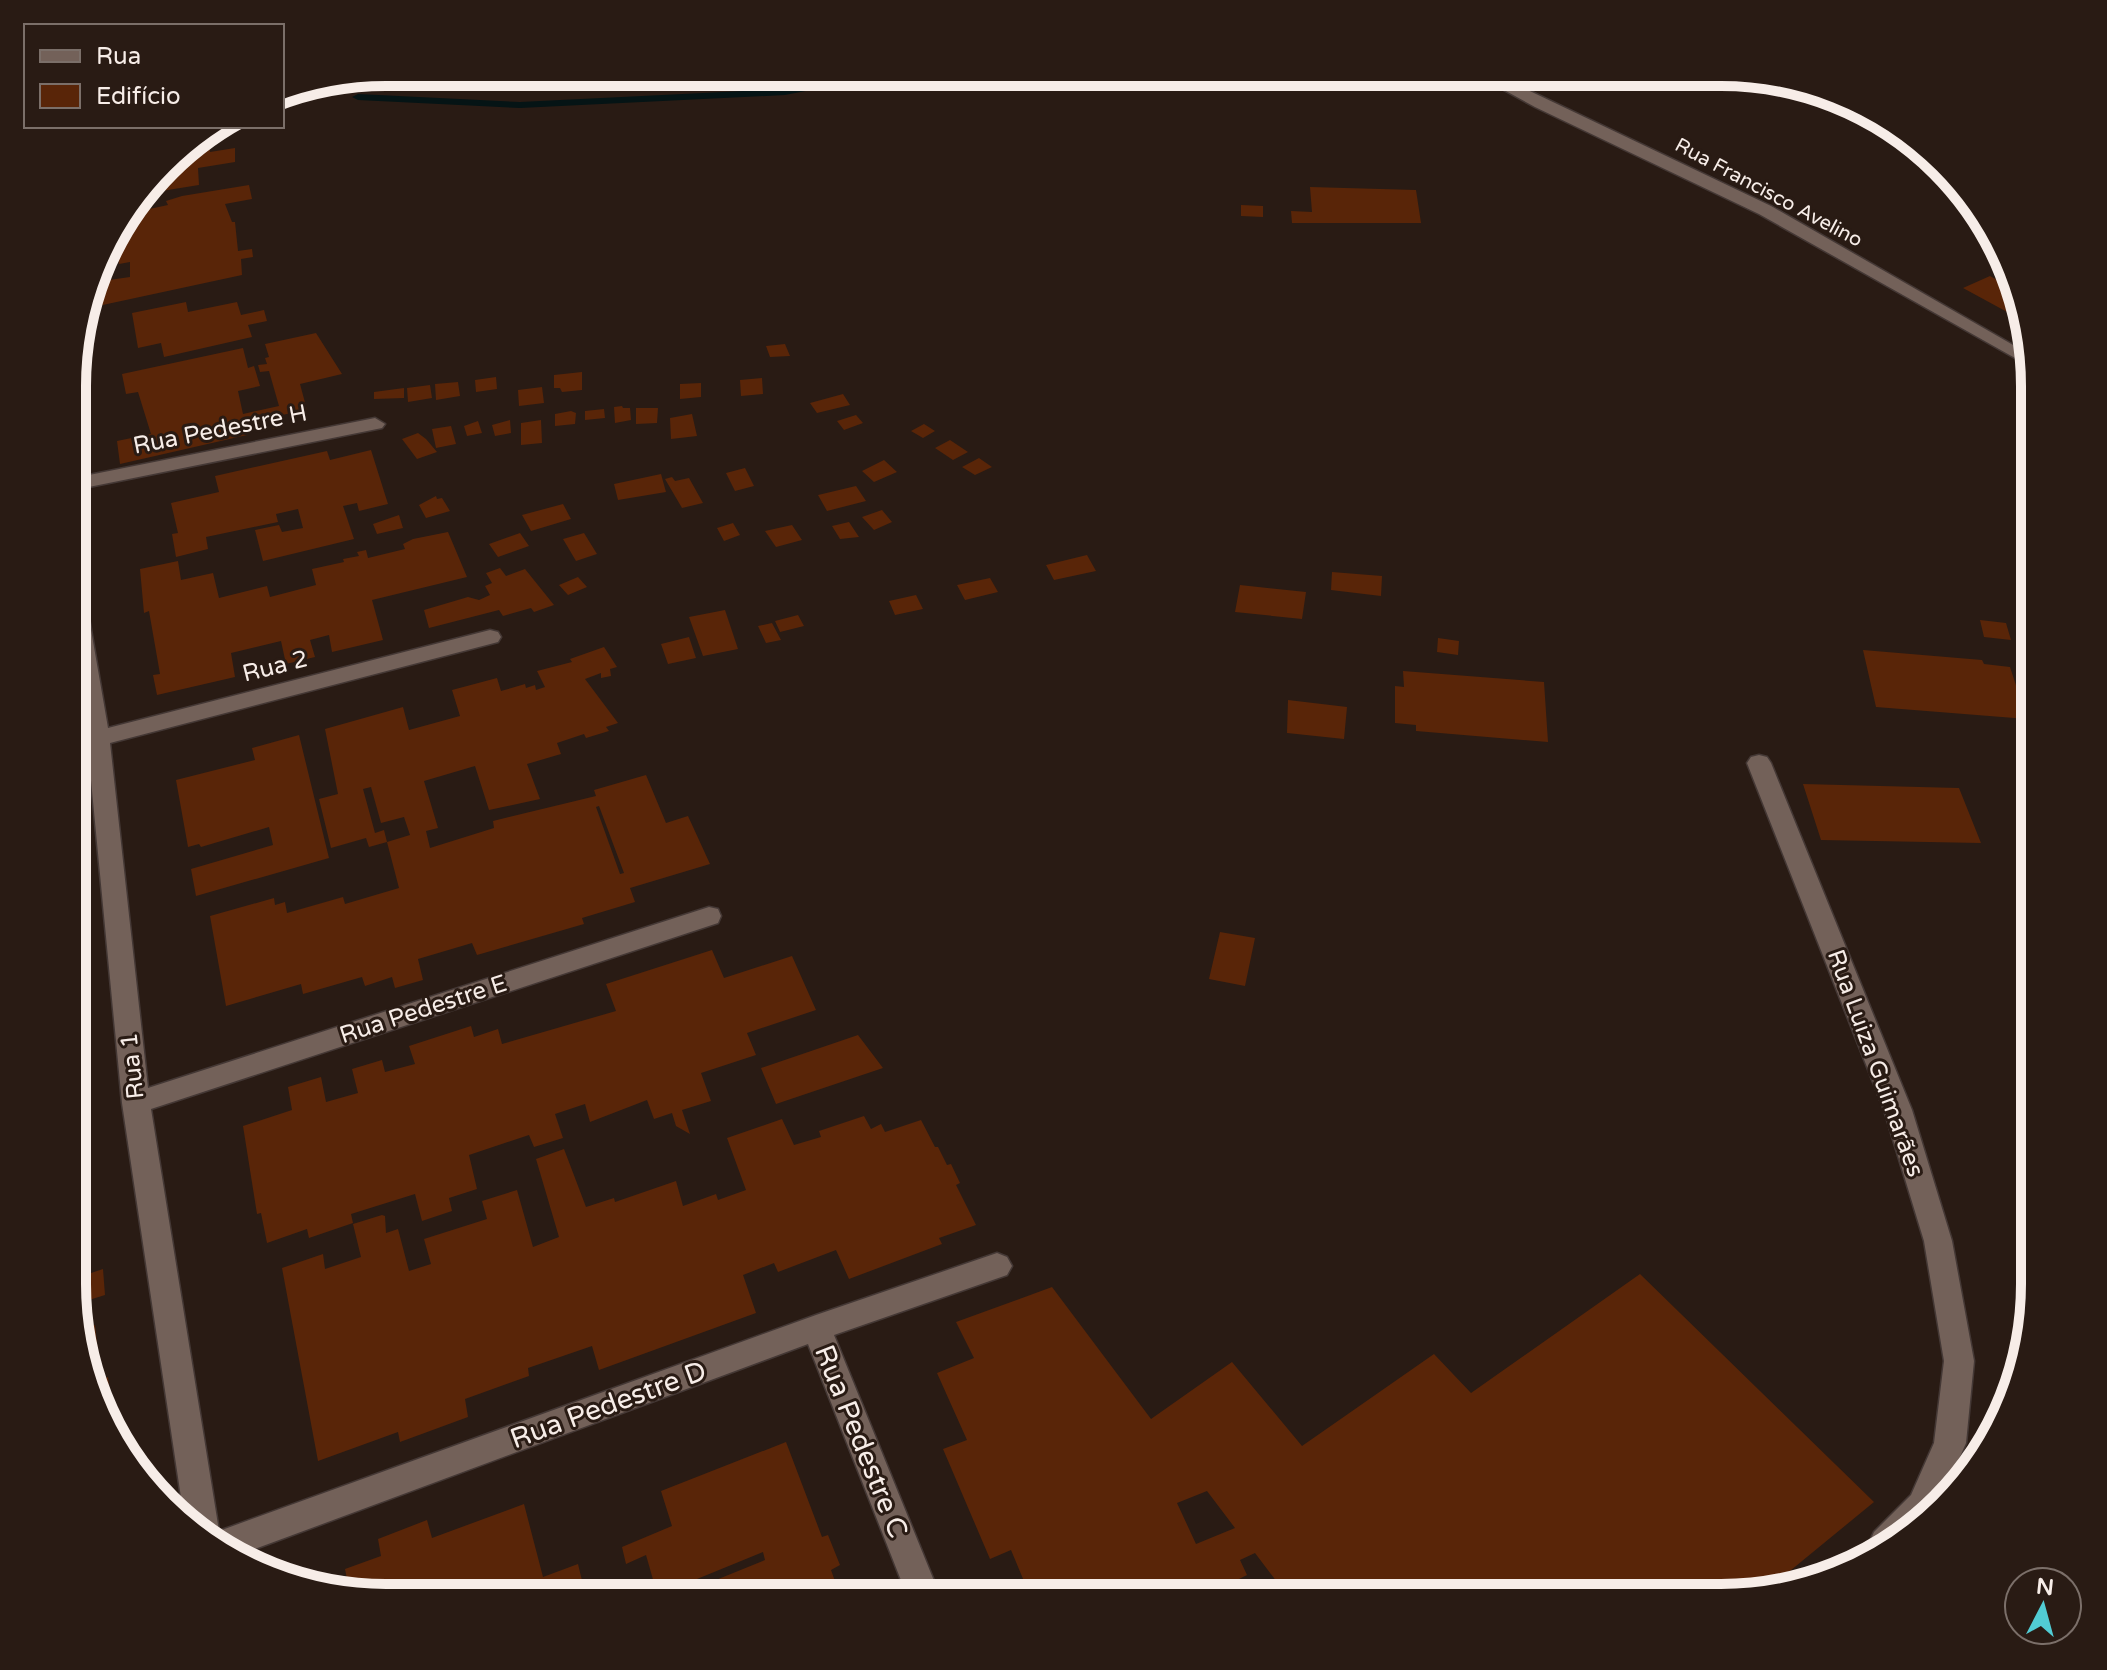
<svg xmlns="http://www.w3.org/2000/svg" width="2107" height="1670" font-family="'Varela Round',sans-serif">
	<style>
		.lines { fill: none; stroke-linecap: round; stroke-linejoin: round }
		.stream { fill: #051415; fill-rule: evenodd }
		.building { fill: #592508; fill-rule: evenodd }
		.street-casing { stroke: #443835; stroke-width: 3 }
		.street { fill: #736159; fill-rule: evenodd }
		.labels { text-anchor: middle; stroke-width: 6; stroke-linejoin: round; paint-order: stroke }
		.far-street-label { font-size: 20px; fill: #f7ede8; stroke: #291b14 }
		.street-label { font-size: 24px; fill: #f7ede8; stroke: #291b14 }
		.near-street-label { font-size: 28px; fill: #f7ede8; stroke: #291b14 }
		.rim { fill: none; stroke: #f7ede8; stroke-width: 10 }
	</style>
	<rect width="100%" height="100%" fill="#291b14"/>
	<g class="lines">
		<path class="stream" d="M877,72H903L785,95L520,108L358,100L352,97L358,94L520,102L785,89Z"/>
	</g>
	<path class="building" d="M213,130H216L217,139L209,140L210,152L235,148V162L198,168L199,185L143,194L179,150Z
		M249,185L252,199L225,204L232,222H235L238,251L252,249L253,257L241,259L242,275L98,306L102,281L130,277V262L119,264L117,246L126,244L119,223L126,214L168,205L166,201L182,196Z
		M1310,187L1416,190L1421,223H1292L1291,211L1312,212Z
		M1241,205L1263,206V217L1241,216Z
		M1990,276L2012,288L2020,319L1963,288Z
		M186,302L188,312L237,302L241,315L264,310L267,321L248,325L252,337L164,357L161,343L138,348L132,313Z
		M316,333L342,374L300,384L307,410L282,415L284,427L273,429L270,420L245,426L247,435L120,464L117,441L151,434L138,392L126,394L122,374L243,348L248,368L254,366L260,386L238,391L243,414L279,406L269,371L260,372L258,365L267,364L265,358L269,357L265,344Z
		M785,344L790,356L770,357L766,346Z
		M582,372V390L562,392L560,388H554V375Z
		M496,377L497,389L476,392L475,380Z
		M762,378L763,394L741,396L740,380Z
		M458,382L460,396L436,400L435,384Z
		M701,383V397L680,399V384Z
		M430,385L432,398L408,402L407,388Z
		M542,387L544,403L519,406L518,390Z
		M404,388V398L374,399V392Z
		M843,394L850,405L817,413L810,403Z
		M622,406L623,408H630L631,420L615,423L614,407Z
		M636,408H658L657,423L636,424Z
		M604,409L605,418L585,420V411Z
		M571,411L576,413L575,424L555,426V414Z
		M692,414L697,436L671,439L670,418Z
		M856,415L863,423L844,430L837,421Z
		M510,420L511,433L495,436L492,425Z
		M541,420L542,443L521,445V423Z
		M478,421L482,433L467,436L464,426Z
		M924,424L935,431L923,438L911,431Z
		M451,426L456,444L436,448L432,429Z
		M418,433L426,439L437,452L417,459L402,439Z
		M950,440L968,452L953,460L935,448Z
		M371,450L388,504L359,511L357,503L343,506L354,539L263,561L255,530L279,525L282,532L303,528L298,509L276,514L278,522L206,537L208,549L176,557L172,534L178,533L171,503L219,492L215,476L327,451L330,460Z
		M979,458L992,467L975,475L962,467Z
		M884,460L897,472L874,482L862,471Z
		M745,468L754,486L735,491L726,473Z
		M661,474L666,492L618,500L614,484Z
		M672,477L675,481L689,478L703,503L682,508L665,479Z
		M856,486L866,501L827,511L818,495Z
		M436,496L437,499L442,498L450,511L426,518L419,505Z
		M563,504L571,519L531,531L522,515Z
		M882,510L892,522L874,530L862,517Z
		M399,515L403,528L377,534L373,524Z
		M849,522L859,537L840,539L832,526Z
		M733,523L740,535L724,541L717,528Z
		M792,525L802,540L776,547L765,531Z
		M448,532L467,577L372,600L383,640L332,652L329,635L310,640L315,657L286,664L281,641L231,653L235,677L157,695L153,675L160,674L149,611L144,613L140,569L178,561L181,580L213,573L219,598L267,586L270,597L316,585L312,569L344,562L343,559L359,556L357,552L366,550L368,558L405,549L403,544L413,539Z
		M520,533L529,546L498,557L489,544Z
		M584,533L597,554L576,561L563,539Z
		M1087,555L1096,571L1054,580L1046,565Z
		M500,568L506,576L525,569L554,605L534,612L531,608L503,616L499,610L429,628L424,610L468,597L479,600L490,595L485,586L492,583L486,573Z
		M1332,572L1382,576L1381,596L1331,590Z
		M578,577L587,587L568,595L559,585Z
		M990,578L998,592L965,600L957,585Z
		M1240,585L1306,592L1302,619L1235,612Z
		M916,595L923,609L895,615L889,601Z
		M725,610L738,649L703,656L689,617Z
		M798,615L804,626L780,632L775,621Z
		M1980,620L2006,623L2011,640L1984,637Z
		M772,623L781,640L766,643L758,626Z
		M689,637L696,658L668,664L661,644Z
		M1438,638L1459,641L1458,655L1437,652Z
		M604,647L617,667L610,669L611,676L601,678V673L585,679L618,723L606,727L609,731L586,738L584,734L557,743L561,754L527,764L540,799L489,810L475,766L424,781L438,828L426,831L430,848L494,828L493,821L596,796L594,790L646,775L666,823L688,816L710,864L630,888L635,902L582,918L584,924L477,955L472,943L418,959L423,980L395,988L392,977L365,986L362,977L303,994L301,984L226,1006L210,916L274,898L275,905L285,902L287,913L343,897L345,904L399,888L387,842L369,847L366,838L331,848L319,799L338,794L325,729L403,707L409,730L460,716L452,690L497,678L501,691L525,684L526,688L535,685L536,690L545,687L537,671L572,662L570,659ZM371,787L381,823L404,817L410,835L387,842L384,830L375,833L363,789ZM599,806L624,873L620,874L596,807Z
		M1863,650L1982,660L1984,664L2010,667L2027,719L1876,707Z
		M1403,671L1544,682L1548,742L1416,731V725L1395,723V686L1404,687Z
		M1288,700L1347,707L1344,739L1287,733Z
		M299,735L329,858L196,896L191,869L273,845L269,827L201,847L199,844L188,847L176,780L255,760L252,748Z
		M1803,784L1959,788L1981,843L1821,840Z
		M1220,932L1255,938L1245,986L1209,979Z
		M712,950L724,978L792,956L816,1010L747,1033L756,1055L701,1073L711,1101L682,1110L690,1134L676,1126L672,1113L654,1119L647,1100L590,1122L585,1104L555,1114L563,1138L534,1147L529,1135L469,1155L477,1189L449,1198L452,1211L422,1221L415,1194L351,1214L353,1223L309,1238L307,1229L267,1243L261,1213L257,1214L243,1126L292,1110L288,1087L321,1077L326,1102L358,1093L352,1069L382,1060L385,1072L415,1064L409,1046L471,1026L474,1037L498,1029L502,1044L616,1011L606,984Z
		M858,1035L883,1068L776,1104L761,1068Z
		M81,1082L84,1106L73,1110V1084Z
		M864,1116L871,1129L881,1124L885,1132L921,1120L935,1147H938L947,1165L951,1164L960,1183L956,1185L976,1225L939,1238L942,1244L849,1279L836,1250L778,1272L774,1263L743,1275L756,1313L599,1370L592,1346L528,1368L529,1376L465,1399L468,1417L400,1442L398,1432L318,1461L282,1268L323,1254L325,1269L361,1257L353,1224L382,1215L385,1216L386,1233L398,1229L409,1271L431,1264L424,1239L487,1219L482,1201L517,1190L533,1247L559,1237L536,1159L564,1149L586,1207L614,1198L615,1202L676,1181L683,1206L716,1194L718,1200L746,1190L727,1138L782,1119L794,1145L821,1137L819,1131Z
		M73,1268L76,1278L103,1269L105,1295L73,1305Z
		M1640,1274L1874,1502L1768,1589L1721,1598H1289L1255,1553L1240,1560L1247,1575L1227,1585L1234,1598H1031L1011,1550L990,1559L943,1449L967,1440L937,1373L974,1358L956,1322L1052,1287L1151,1419L1232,1362L1302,1446L1434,1354L1471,1393ZM1207,1491L1235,1528L1196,1544L1177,1503Z
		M95,1325L101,1380L108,1377L114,1433L121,1430L123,1447L105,1424L80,1331Z
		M786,1442L822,1537L828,1535L840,1565L831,1570L841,1598H705L714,1594L711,1582L765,1560L763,1552L675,1588L678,1595L658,1597L646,1555L626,1564L622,1547L672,1526L661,1491Z
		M524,1504L543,1577L578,1564L586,1597H366L350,1594L345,1569L381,1556L378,1539L427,1520L432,1538Z
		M639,1585L643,1597H608Z"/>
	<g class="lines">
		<defs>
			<path id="street" d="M1473,73H1492L1771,206L2027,353L2031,367L1759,214L1535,107Z
				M375,418L385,424L382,428L74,490V478Z
				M74,588L85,595L108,728L490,630L498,632L501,637L498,642L110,743L148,1088L709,907L718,909L721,916L718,923L151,1109L219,1531L816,1315L997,1253L1007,1257L1012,1266L1007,1275L834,1335L941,1598H908L808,1344L236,1556L185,1524L122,1103L88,749L74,753V737L86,734L74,661Z
				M1759,755L1767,757L1771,763L1912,1110L1952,1241L1974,1361L1966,1443L1939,1505L1873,1552L1869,1543L1874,1532L1911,1495L1934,1443L1944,1361L1924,1241L1884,1110L1747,763L1751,757Z"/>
		</defs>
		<use href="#street" class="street-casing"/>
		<use href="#street" class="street"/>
	</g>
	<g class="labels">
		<g class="far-street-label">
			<text transform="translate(1769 192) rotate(28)" y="7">Rua Francisco Avelino</text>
		</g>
		<g class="street-label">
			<text transform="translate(220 429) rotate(-11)" y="8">Rua Pedestre H</text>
			<text transform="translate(275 666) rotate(-14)" y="8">Rua 2</text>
			<text transform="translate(423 1009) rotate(-18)" y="8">Rua Pedestre E</text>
			<text transform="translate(1876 1063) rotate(70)" y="8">Rua Luiza Guimarães</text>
			<text transform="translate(132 1066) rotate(-96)" y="8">Rua 1</text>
		</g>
		<g class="near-street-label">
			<text transform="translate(608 1404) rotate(-20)" y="10">Rua Pedestre D</text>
			<text transform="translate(862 1441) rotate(68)" y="10">Rua Pedestre C</text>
		</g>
	</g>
	<path d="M0 0H2107V1670H0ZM386 86H1721A300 300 0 0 1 2021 386V1284A300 300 0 0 1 1721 1584H386A300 300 0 0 1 86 1284V386A300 300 0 0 1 386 86Z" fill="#291b14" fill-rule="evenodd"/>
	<path class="rim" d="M386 86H1721A300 300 0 0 1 2021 386V1284A300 300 0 0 1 1721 1584H386A300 300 0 0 1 86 1284V386A300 300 0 0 1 386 86Z"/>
	<rect x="24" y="24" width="260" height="104" fill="#291b14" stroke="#7b6f69" stroke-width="2"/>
	<rect x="40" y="50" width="40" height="12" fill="#736159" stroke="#7b6f69" stroke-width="2"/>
	<text x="96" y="64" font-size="24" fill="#f7ede8">Rua</text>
	<rect x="40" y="84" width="40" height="24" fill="#592508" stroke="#7b6f69" stroke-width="2"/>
	<text x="96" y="104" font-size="24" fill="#f7ede8">Edifício</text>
	<g transform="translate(2043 1606) rotate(6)"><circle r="38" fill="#291b14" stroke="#7b6f69" stroke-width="2"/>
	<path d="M0-6L14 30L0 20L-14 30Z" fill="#51ccd4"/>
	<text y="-12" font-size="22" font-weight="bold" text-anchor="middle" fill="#f7ede8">N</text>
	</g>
</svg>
